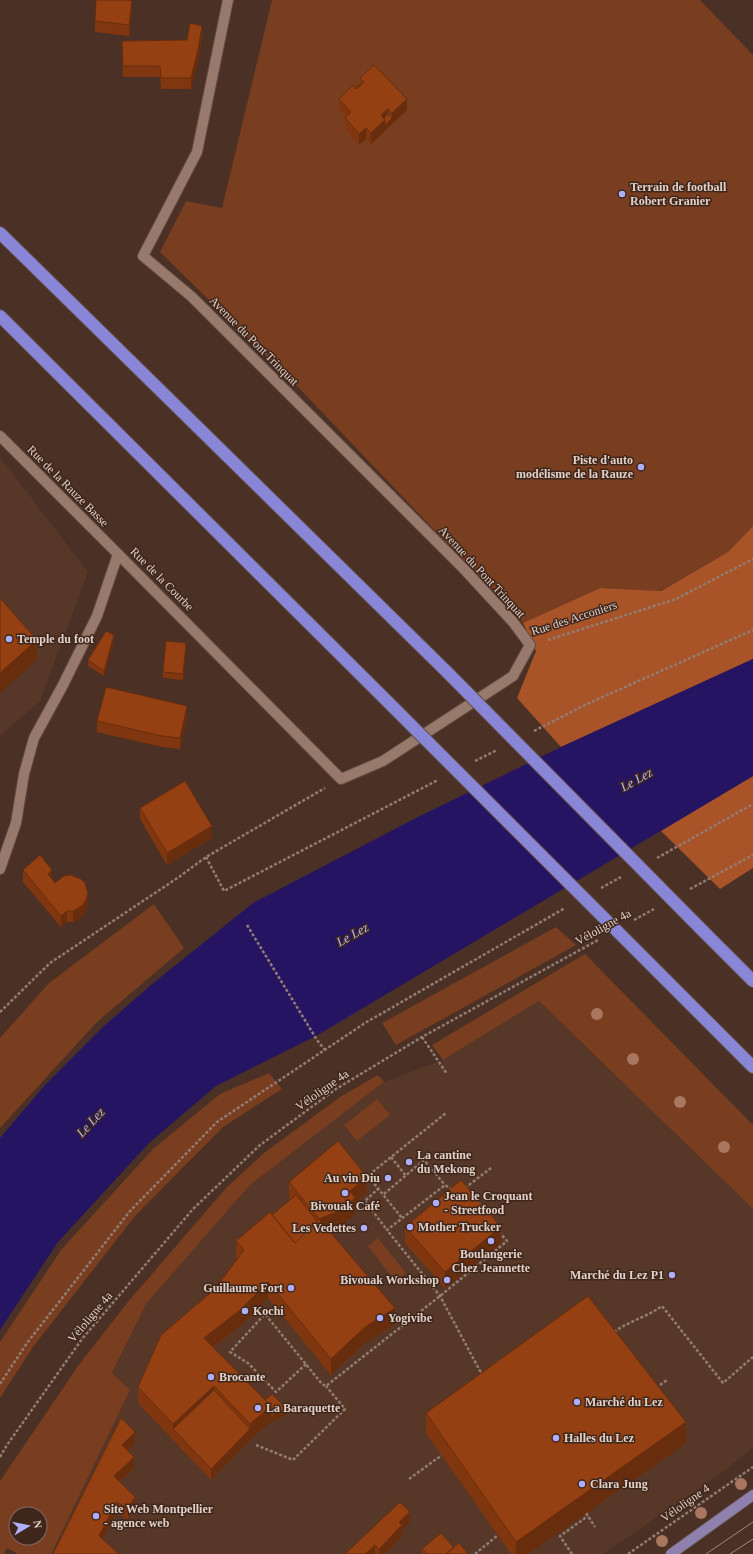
<svg xmlns="http://www.w3.org/2000/svg" width="753" height="1554" font-family="'Times New Roman',serif">
	<style>
		.built { fill: #573728 }
		.green { fill: #793d1f; fill-rule: evenodd }
		.forest { fill: #a95328 }
		.water { fill: #251461 }
		.lines { fill: none; stroke-linecap: round; stroke-linejoin: round }
		.minor-casing { stroke: #614c42; stroke-width: 12 }
		.primary-casing { stroke: #614c42; stroke-width: 12 }
		.motorway-casing { stroke: #614c42; stroke-width: 14 }
		.path { stroke: #927d73; stroke-width: 2.5; stroke-dasharray: 3 2; stroke-linecap: butt }
		.minor { stroke: #987a6d; stroke-width: 10 }
		.primary { stroke: #8f81ad; stroke-width: 10 }
		.motorway { stroke: #8986d7; stroke-width: 12 }
		.tram { stroke: #9f8b82; stroke-width: 1 }
		.motorway-bridge-casing { stroke: #614c42; stroke-width: 14; stroke-linecap: butt }
		.motorway-bridge { stroke: #8986d7; stroke-width: 12 }
		.tree { fill: #a9765f }
		.wall { fill: #80370f }
		.shaded-wall { fill: #682d0d }
		.building { fill: #954012; stroke: #682d0d }
		.poi-dot { fill: #afaefa; stroke: #3f261b; stroke-width: 1.5 }
		.labels { text-anchor: middle; stroke-width: 3; stroke-linejoin: round; paint-order: stroke }
		.poi-label { font-size: 12px; font-weight: bold; fill: #e1d1c9; stroke: #3f261b; text-anchor: start }
		.street-label { font-size: 12px; fill: #e1d1c9; stroke: #3f261b }
		.water-label { font-size: 13px; font-style: italic; fill: #b9b9fc; stroke: #3f261b }
	</style>
	<rect width="100%" height="100%" fill="#4a3025"/>
	<path class="built" d="M0,457L88,572L40,701L0,736Z
		M539,1001L753,1209V1447L723,1472L603,1554H51L130,1390L112,1373L146,1304L250,1185L384,1082L443,1060Z"/>
	<path class="green" d="M272,0H700L753,55V526L728,552L660,591L600,588L523,623L297,386L160,252L186,201L222,208Z
		M154,904L184,948L97,1022L0,1128V1038L49,983Z
		M556,927L576,945L396,1045L382,1023Z
		M585,954L753,1125V1209L539,1001L443,1060L432,1045Z
		M269,1073L282,1089L223,1127L135,1216L33,1347L0,1398V1342L61,1250L153,1149L220,1094Z
		M378,1075L384,1082L250,1185L146,1304L112,1373L130,1390L51,1554H18L7,1548L4,1554H0V1481L78,1366L127,1303L226,1188L264,1153L340,1097ZM16,1514H40V1538H16Z
		M377,1099L390,1115L357,1141L344,1125Z
		M378,1238L406,1273L395,1281L368,1246Z"/>
	<path class="forest" d="M753,526V659L561,747L517,698L536,651L523,623L600,588L661,591L728,552Z
		M753,776V868L720,889L661,831Z"/>
	<path class="water" d="M753,659V776L316,1036L216,1086L149,1143L58,1242L0,1330V1138L45,1085L104,1026L151,985L253,903L416,818L561,747Z"/>
	<g class="lines">
		<defs>
			<path id="minor" d="M0,436L118,554
				M0,869L16,823L24,774L34,738L63,685L97,616L118,554L341,779L383,761L513,676L530,645L513,622L463,568L192,297L143,256L197,152L228,0"/>
			<path id="primary" d="M671,1554L753,1495"/>
			<path id="motorway" d="M0,233L448,673
				M0,316L389,703
				M702,930L753,981
				M659,973L753,1067"/>
		</defs>
		<use href="#minor" class="minor-casing"/>
		<use href="#primary" class="primary-casing"/>
		<use href="#motorway" class="motorway-casing"/>
		<path class="path" d="M548,640L676,599L753,559
			M534,731L587,704L753,630
			M475,761L497,750
			M206,857L224,891L438,780
			M657,858L753,804
			M601,888L621,877
			M690,889L753,855
			M634,920L654,909
			M247,925L317,1040L325,1050
			M0,1012L50,963L179,877L206,857L325,788
			M422,1037L447,1074
			M391,1157L406,1176
			M368,1176L402,1218
			M365,1178L446,1113
			M379,1188L365,1201L387,1230
			M465,1188L491,1168
			M452,1190L445,1185L387,1230L440,1296L480,1371L484,1373
			M384,1194L424,1160L445,1185
			M614,1332C629,1321 647,1317 662,1306L723,1383L753,1357
			M306,1364L276,1392L248,1363L230,1352L265,1314L322,1384L326,1386L440,1296L507,1241L500,1233
			M0,1384L27,1343L130,1211L217,1122L365,1023L565,908
			M656,1388L667,1380
			M256,1445L293,1460L345,1409L326,1386
			M0,1457L7,1445L82,1339L193,1209L260,1145L336,1089L422,1037L598,940
			M409,1479L442,1455
			M586,1513L595,1527
			M475,1554L498,1535
			M572,1554L560,1536L588,1516
			M628,1554L753,1467"/>
		<use href="#minor" class="minor"/>
		<use href="#primary" class="primary"/>
		<use href="#motorway" class="motorway"/>
		<path class="tram" d="M706,1554L753,1522
			M730,1554L753,1539"/>
		<defs>
			<path id="motorway-bridge" d="M448,673L702,930
				M389,703L659,973"/>
		</defs>
		<use href="#motorway-bridge" class="motorway-bridge-casing"/>
		<use href="#motorway-bridge" class="motorway-bridge"/>
	</g>
	<g class="tree">
		<circle cx="597" cy="1014" r="6"/>
		<circle cx="633" cy="1059" r="6"/>
		<circle cx="680" cy="1102" r="6"/>
		<circle cx="724" cy="1147" r="6"/>
		<circle cx="741" cy="1484" r="6"/>
		<circle cx="701" cy="1513" r="6"/>
		<circle cx="662" cy="1541" r="6"/>
	</g>
	<path class="wall" d="M132,12L129,36L95,32V21Z
		M202,37L198,62L191,89H161L160,77H123L122,41L187,40Z
		M360,78L407,110L371,144L366,139L359,145L345,129V117L339,110V99L355,88L360,84Z
		M114,640L104,676L88,666V660Z
		M186,649L183,680L163,678V672Z
		M187,717L180,749L162,747L97,732V721Z
		M140,808L212,838L167,865L140,819Z
		M23,870L52,879L55,883L88,906L86,911L83,916L73,922H67L61,927L23,882Z
		M289,1182L367,1193L355,1203V1214L341,1226L330,1231L395,1324L365,1343L331,1375L268,1298L239,1327L213,1348L265,1400L287,1415L271,1422L250,1440L211,1480L138,1403V1387L215,1289L237,1259L236,1257V1241L272,1215L290,1200L289,1198Z
		M405,1227L501,1243L445,1288L405,1243Z
		M426,1413L686,1443L528,1554H511L426,1433Z
		M121,1418L135,1443L127,1450L134,1468L120,1482L135,1508L128,1519L116,1513L103,1539L53,1554Z
		M410,1523L402,1530V1536L385,1554H345Z
		M454,1548L468,1554H422V1549Z"/>
	<path class="shaded-wall" d="M132,1V12L129,36V25Z
		M202,26V37L198,62L191,89V78Z
		M407,99V110L371,144V133L381,115L388,109V120L392,118V113Z
		M366,128V139L359,145V134Z
		M114,635V640L104,676V671Z
		M37,640V660L0,693V673Z
		M186,643V649L183,680V674Z
		M187,706V717L180,749V738Z
		M212,826V838L167,865V853Z
		M52,870V881L48,874Z
		M88,894V906L86,911L83,916L73,922V911Z
		M67,911V922L61,927V916Z
		M367,1177V1193L355,1203V1214L341,1226L319,1235V1219L350,1191Z
		M501,1227V1243L445,1288V1272Z
		M268,1282V1298L239,1327L204,1354V1338Z
		M395,1308V1324L365,1343L331,1375V1359L365,1327Z
		M214,1386V1402L173,1429V1424Z
		M271,1406L287,1409V1415L271,1422L250,1440L211,1480V1469L250,1429V1424Z
		M686,1422V1443L528,1554H516V1542Z
		M135,1432V1443L122,1456V1445Z
		M134,1457V1468L114,1487V1476Z
		M135,1497V1508L128,1519V1508Z
		M116,1502V1513L99,1547V1536Z
		M410,1512V1523L402,1530V1536L385,1554H379V1549L399,1522Z
		M375,1545V1554H365Z"/>
	<path class="building" d="M96,0H126L132,1L129,25L95,21Z
		M190,23L202,26L198,50L191,78H161L160,66H123L122,41L187,40Z
		M374,65L407,99L392,113L388,109L381,115L385,120L371,133L366,128L359,134L345,118L351,112L339,99L353,85L356,89L364,82L360,78Z
		M360,84L361,85L356,89L355,88Z
		M388,114L392,118L385,125V120L384,118Z
		M0,598L37,640L0,673Z
		M106,631L114,635L104,671L88,660Z
		M166,641L186,643L183,674L163,672Z
		M106,687L187,706L180,738L162,736L97,721Z
		M185,781L212,826L167,853L140,808Z
		M40,855L52,870L48,874L55,883L64,876L70,875L81,879L85,883L88,894L86,900L83,905L73,911H67L61,916L23,870Z
		M338,1141L367,1177L350,1191L355,1198L341,1210L319,1219L289,1182Z
		M461,1180L501,1227L445,1272L405,1227Z
		M296,1195L317,1221L295,1243L272,1215Z
		M270,1212L295,1243L319,1219L395,1308L365,1327L331,1359L268,1282L239,1311L204,1338L271,1406L250,1424L214,1386L173,1424L138,1387L161,1335L215,1289L244,1250L236,1241Z
		M588,1296L686,1422L516,1542L426,1413Z
		M214,1390L250,1429L211,1469L173,1429Z
		M272,1394L287,1409L271,1416V1406L265,1400Z
		M121,1418L135,1432L122,1445L134,1457L114,1476L135,1497L128,1508L116,1502L99,1536L119,1554H53Z
		M400,1502L410,1512L399,1522L402,1525L379,1549L375,1545L365,1554H345Z
		M441,1533L454,1548L446,1554H427L422,1549Z
		M459,1543L468,1554H446Z"/>
	<g class="poi-dot">
		<circle cx="622" cy="194" r="4"/>
		<circle cx="641" cy="467" r="4"/>
		<circle cx="9" cy="639" r="4"/>
		<circle cx="409" cy="1162" r="4"/>
		<circle cx="388" cy="1178" r="4"/>
		<circle cx="345" cy="1193" r="4"/>
		<circle cx="436" cy="1203" r="4"/>
		<circle cx="410" cy="1227" r="4"/>
		<circle cx="364" cy="1228" r="4"/>
		<circle cx="491" cy="1241" r="4"/>
		<circle cx="672" cy="1275" r="4"/>
		<circle cx="447" cy="1280" r="4"/>
		<circle cx="291" cy="1288" r="4"/>
		<circle cx="245" cy="1311" r="4"/>
		<circle cx="380" cy="1318" r="4"/>
		<circle cx="211" cy="1377" r="4"/>
		<circle cx="577" cy="1402" r="4"/>
		<circle cx="258" cy="1408" r="4"/>
		<circle cx="556" cy="1438" r="4"/>
		<circle cx="582" cy="1484" r="4"/>
		<circle cx="96" cy="1516" r="4"/>
	</g>
	<g class="labels">
		<g class="poi-label">
			<text x="630" y="191">Terrain de football<tspan x="630" dy="14">Robert Granier</tspan></text>
			<text x="633" y="464" text-anchor="end">Piste d'auto<tspan x="633" dy="14">modélisme de la Rauze</tspan></text>
			<text x="17" y="643">Temple du foot</text>
			<text x="417" y="1159">La cantine<tspan x="417" dy="14">du Mekong</tspan></text>
			<text x="380" y="1182" text-anchor="end">Au vin Diu</text>
			<text x="444" y="1200">Jean le Croquant<tspan x="444" dy="14">- Streetfood</tspan></text>
			<text x="345" y="1210" text-anchor="middle">Bivouak Café</text>
			<text x="418" y="1231">Mother Trucker</text>
			<text x="356" y="1232" text-anchor="end">Les Vedettes</text>
			<text x="491" y="1258" text-anchor="middle">Boulangerie<tspan x="491" dy="14">Chez Jeannette</tspan></text>
			<text x="664" y="1279" text-anchor="end">Marché du Lez P1</text>
			<text x="439" y="1284" text-anchor="end">Bivouak Workshop</text>
			<text x="283" y="1292" text-anchor="end">Guillaume Fort</text>
			<text x="253" y="1315">Kochi</text>
			<text x="388" y="1322">Yogivibe</text>
			<text x="219" y="1381">Brocante</text>
			<text x="585" y="1406">Marché du Lez</text>
			<text x="266" y="1412">La Baraquette</text>
			<text x="564" y="1442">Halles du Lez</text>
			<text x="590" y="1488">Clara Jung</text>
			<text x="104" y="1513">Site Web Montpellier<tspan x="104" dy="14">- agence web</tspan></text>
		</g>
		<g class="street-label">
			<text transform="translate(254 341) rotate(45)" y="4">Avenue du Pont Trinquat</text>
			<text transform="translate(68 486) rotate(45)" y="4">Rue de la Rauze Basse</text>
			<text transform="translate(482 572) rotate(47)" y="4">Avenue du Pont Trinquat</text>
			<text transform="translate(162 579) rotate(45)" y="4">Rue de la Courbe</text>
			<text transform="translate(574 618) rotate(-18)" y="4">Rue des Acconiers</text>
			<text transform="translate(603 927) rotate(-29)" y="4">Véloligne 4a</text>
			<text transform="translate(322 1090) rotate(-35)" y="4">Véloligne 4a</text>
			<text transform="translate(90 1317) rotate(-50)" y="4">Véloligne 4a</text>
			<text transform="translate(685 1503) rotate(-35)" y="4">Véloligne 4</text>
		</g>
		<g class="water-label">
			<text transform="translate(636 779) rotate(-29)" y="5">Le Lez</text>
			<text transform="translate(352 934) rotate(-29)" y="5">Le Lez</text>
			<text transform="translate(90 1122) rotate(-47)" y="5">Le Lez</text>
		</g>
	</g>
	<g transform="translate(28 1526) rotate(80)"><circle r="19" fill="#3f261b" stroke="#806a61"/>
	<path d="M0-3L7 15L0 10L-7 15Z" fill="#afaefa"/>
	<text y="-6" font-size="11" font-weight="bold" text-anchor="middle" fill="#e1d1c9">N</text>
	</g>
</svg>
